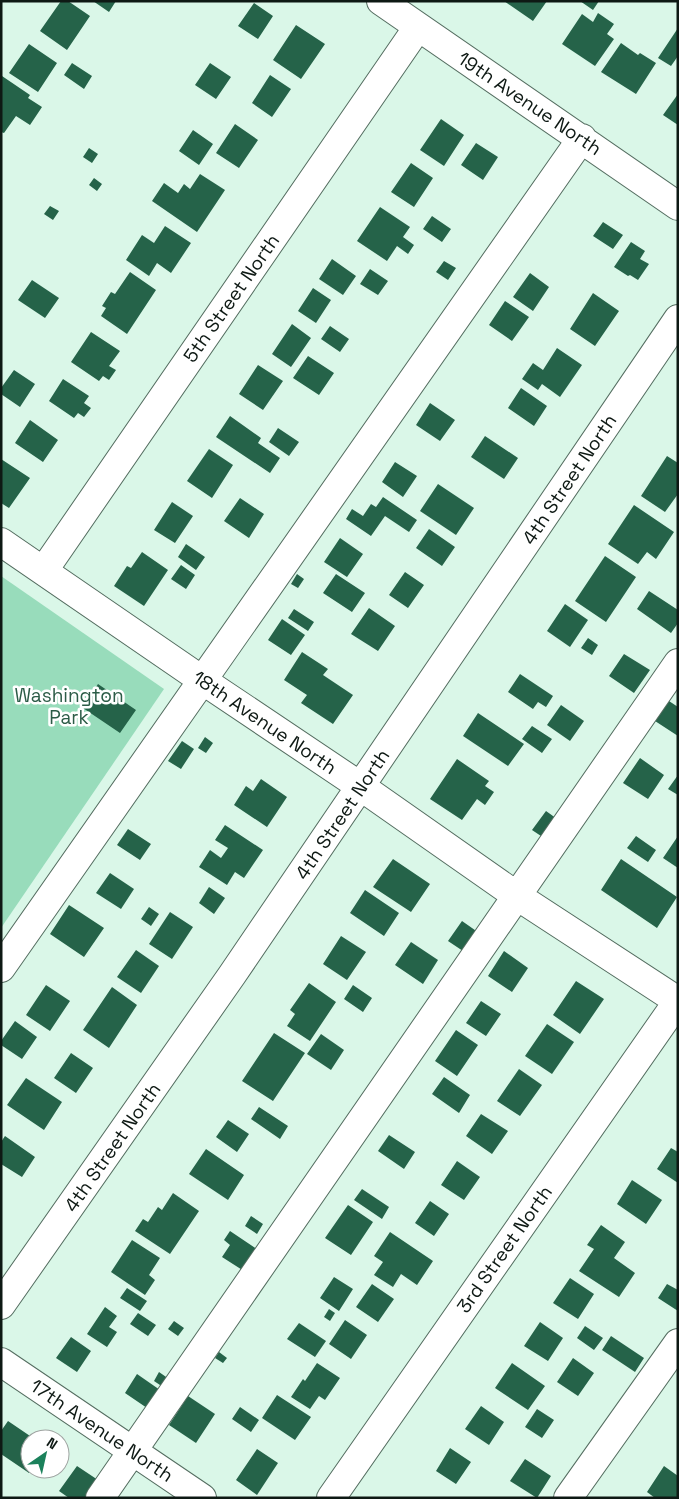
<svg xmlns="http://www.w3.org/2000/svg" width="679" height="1499" font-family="'Space Grotesk',sans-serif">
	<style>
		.green { fill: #98dcbb }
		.building { fill: #256349 }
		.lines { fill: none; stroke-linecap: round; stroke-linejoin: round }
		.minor-casing { stroke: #546d60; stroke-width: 30 }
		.minor { stroke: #fff; stroke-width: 28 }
		.labels { text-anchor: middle; stroke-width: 5; stroke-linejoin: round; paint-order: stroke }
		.street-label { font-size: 19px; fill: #0e1914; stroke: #fff }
		.park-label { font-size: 19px; fill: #2c5c47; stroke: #fff }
	</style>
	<rect width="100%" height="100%" fill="#daf7e8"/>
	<path class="green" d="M1,576L164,689L1,928Z"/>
	<path class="building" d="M61,1H68L90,16L67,50L40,31Z
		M93,1H116L109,12Z
		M504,1H547L533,21Z
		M580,1H599L593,10Z
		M254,3L273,16L258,39L238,26Z
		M598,13L614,24L607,34L614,39L595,66L562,44L582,14L593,22Z
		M296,25L325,44L301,79L273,60Z
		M678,28V56L671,66L658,58Z
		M621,43L638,55L640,53L656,63L636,94L601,72Z
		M29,44L57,63L38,92L9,73Z
		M72,63L92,76L84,89L64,75Z
		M210,63L231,77L216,99L195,85Z
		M270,75L291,89L272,117L252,103Z
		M2,76L30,95L28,98L42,107L30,125L16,116L4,133L1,132Z
		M678,94V125L663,115Z
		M441,119L464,135L444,166L420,150Z
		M235,124L258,140L239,168L216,153Z
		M193,130L213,144L199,165L179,151Z
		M476,143L498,157L483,180L461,165Z
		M89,148L98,154L92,163L83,157Z
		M411,163L433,178L414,207L391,192Z
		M200,174L225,190L197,232L152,201L164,183L178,193L184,184L190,189Z
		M94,178L102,184L97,191L89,185Z
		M50,206L59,211L53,220L44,214Z
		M380,207L410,227L403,237L414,245L408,254L397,246L387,261L357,241Z
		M432,216L451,229L442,242L423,229Z
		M603,222L623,235L613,249L593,236Z
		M165,226L191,243L171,273L157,263L149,276L126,260L142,235L154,243Z
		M631,242L645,251L640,259L649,264L638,280L630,275L628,276L614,267Z
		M332,259L356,276L343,295L319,279Z
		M444,261L456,268L448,280L436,272Z
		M370,269L388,281L378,295L360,284Z
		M130,272L156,290L127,334L101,316L106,308L102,306L111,292L115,294Z
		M530,273L549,287L533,311L513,297Z
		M32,280L59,298L45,318L18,300Z
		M313,288L331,300L316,323L298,311Z
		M593,293L619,311L595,346L570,329Z
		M505,301L529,317L512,341L489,325Z
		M292,324L311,338L291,367L272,354Z
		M330,326L349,339L340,352L321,339Z
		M91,332L120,351L109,366L116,370L109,380L103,376L99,381L71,362Z
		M557,348L582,365L560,397L542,384L538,390L522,379L533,363L543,370Z
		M308,356L334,373L319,395L293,378Z
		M258,365L283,381L263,410L239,394Z
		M14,370L35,384L20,407L1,394V388Z
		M63,379L89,396L84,403L91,408L84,417L78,413L74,418L49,401Z
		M521,388L547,406L534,426L508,408Z
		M430,403L455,420L440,441L416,425Z
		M230,416L261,438L258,443L280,458L270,473L216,437Z
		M30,420L58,440L43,462L15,443Z
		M278,428L299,442L289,456L269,442Z
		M485,436L518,458L504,479L471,457Z
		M209,449L233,465L212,498L187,481Z
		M667,456L678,463V494L665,512L641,496Z
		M1,459L30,478L9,508L1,503Z
		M395,462L417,476L403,497L382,482Z
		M438,484L474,508L456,535L420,511Z
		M383,497L417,520L409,532L385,516L371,536L346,519L352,509L363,516L371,504L376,507Z
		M240,498L264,514L249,538L224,521Z
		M172,502L193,516L175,543L154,530Z
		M634,505L674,532L656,559L647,552L638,564L608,544Z
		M429,529L455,547L442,566L416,548Z
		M340,538L363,554L347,577L324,562Z
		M186,544L205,557L196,570L178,557Z
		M142,552L168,570L144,606L114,586L127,566L131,568Z
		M605,556L636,577L606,622L575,601Z
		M181,565L195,575L186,589L171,579Z
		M405,572L424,585L408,608L389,595Z
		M297,574L304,579L298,588L291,584Z
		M336,574L365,593L352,612L323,593Z
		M649,591L678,610V623L671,633L637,609Z
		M565,604L588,620L570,647L547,631Z
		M369,608L395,626L378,651L351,634Z
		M294,609L314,622L308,631L288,618Z
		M282,619L305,635L291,655L268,640Z
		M588,638L598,645L592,655L581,648Z
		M302,652L328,669L323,675L353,695L333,724L301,703L307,695L284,680Z
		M624,654L650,670L634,693L609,676Z
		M520,674L553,696L546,707L538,702L533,709L508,692Z
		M98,684L136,710L120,733L83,708Z
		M669,701L678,707V736L655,721Z
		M561,705L584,721L570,741L547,725Z
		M478,713L524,744L508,766L463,736Z
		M532,726L552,739L542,753L522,739Z
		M205,737L213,743L206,753L198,748Z
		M182,741L194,749L181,769L168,761Z
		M640,758L664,775L648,799L623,783Z
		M457,759L489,781L485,786L494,792L485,805L477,799L462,820L430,799Z
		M678,775V795L668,789Z
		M261,779L287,797L267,827L234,805L246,786L253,791Z
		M546,811L560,821L547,840L532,830Z
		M225,825L263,850L244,878L235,872L227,885L199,867L210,850L221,858L228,848L215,840Z
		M128,829L151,844L140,860L117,845Z
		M636,836L656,850L648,862L627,848Z
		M678,836V868L663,858Z
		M393,859L430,884L411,912L373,887Z
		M621,859L677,897L657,928L601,890Z
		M110,873L134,889L121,909L96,893Z
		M209,887L225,898L214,914L199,903Z
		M365,890L399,913L384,936L350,913Z
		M69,905L104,928L84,957L50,934Z
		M149,907L159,914L151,926L141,919Z
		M170,912L193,927L172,959L149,944Z
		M462,921L482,935L469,955L448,941Z
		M341,936L366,952L347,980L323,964Z
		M411,942L438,960L423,984L395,965Z
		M136,950L159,966L141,993L117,977Z
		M504,951L528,968L512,992L488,976Z
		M576,981L604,999L580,1034L553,1015Z
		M309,983L336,1002L310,1041L287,1026L295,1014L290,1010Z
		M46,985L70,1001L50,1031L26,1015Z
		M353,985L372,998L363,1012L344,999Z
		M112,987L137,1005L109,1048L83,1030Z
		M481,1001L501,1014L486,1036L466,1023Z
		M15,1021L37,1037L22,1059L1,1045V1041Z
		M547,1024L574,1042L552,1074L525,1056Z
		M456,1030L478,1045L457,1076L435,1061Z
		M274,1033L305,1053L273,1101L242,1081Z
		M321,1034L344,1050L331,1070L307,1054Z
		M71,1053L93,1068L76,1093L54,1078Z
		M519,1069L542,1085L520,1116L497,1101Z
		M444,1077L470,1095L459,1113L432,1094Z
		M26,1078L62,1102L44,1130L7,1105Z
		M259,1107L288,1126L280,1139L251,1119Z
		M481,1114L508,1131L492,1154L466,1136Z
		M228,1120L249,1134L237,1152L216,1137Z
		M389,1135L415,1152L404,1169L378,1151Z
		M5,1136L35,1157L22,1177L1,1164V1142Z
		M671,1148L678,1152V1183L657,1169Z
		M206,1149L244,1175L228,1200L189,1174Z
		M457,1161L480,1177L464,1200L441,1185Z
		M632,1180L662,1200L646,1224L617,1204Z
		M362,1189L389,1207L382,1219L354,1200Z
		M173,1193L199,1211L170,1254L135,1231L143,1219L148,1222L158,1207L162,1210Z
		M430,1201L449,1214L434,1236L415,1223Z
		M348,1205L373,1222L351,1255L325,1238Z
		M251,1216L263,1224L257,1234L245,1226Z
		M601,1225L625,1242L614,1258L635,1273L619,1297L579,1271L594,1249L587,1245Z
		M230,1231L261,1252L247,1273L222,1257L230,1245L224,1240Z
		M390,1232L433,1261L417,1285L401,1274L393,1287L374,1275L383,1262L374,1256Z
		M132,1240L160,1258L149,1275L155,1280L145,1295L111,1272Z
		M334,1277L353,1289L339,1311L320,1298Z
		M570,1278L594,1294L578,1319L553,1303Z
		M372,1284L394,1299L378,1322L356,1307Z
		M667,1284L678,1290V1311L658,1298Z
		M127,1288L147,1301L140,1311L120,1298Z
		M105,1307L117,1316L109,1327L117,1332L107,1347L87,1334Z
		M329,1309L335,1313L330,1321L324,1317Z
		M138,1313L156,1325L148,1336L130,1324Z
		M345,1320L367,1335L351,1359L329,1344Z
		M174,1321L184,1328L178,1336L168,1329Z
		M540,1322L563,1338L548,1361L524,1346Z
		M299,1323L326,1341L315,1357L287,1339Z
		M585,1326L603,1338L594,1350L577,1338Z
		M611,1336L644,1358L635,1372L602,1350Z
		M71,1337L91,1351L77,1372L56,1358Z
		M219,1352L227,1358L223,1363L215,1358Z
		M573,1358L594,1373L578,1396L557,1382Z
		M317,1363L340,1378L325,1400L319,1396L310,1409L291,1397L303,1379L305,1381Z
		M512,1363L545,1386L528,1410L495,1388Z
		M159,1372L169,1379L163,1387L154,1381Z
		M137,1374L160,1390L147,1408L125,1393Z
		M277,1395L311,1417L295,1440L262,1418Z
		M188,1396L215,1414L196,1443L169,1425Z
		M481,1406L504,1422L489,1445L465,1429Z
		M240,1407L259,1420L251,1432L232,1419Z
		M537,1409L554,1420L542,1438L525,1427Z
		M8,1421L33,1438L30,1439L26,1448L30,1451V1469H32L29,1473L1,1454V1431Z
		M450,1448L471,1462L456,1484L436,1471Z
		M257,1449L278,1463L257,1495L236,1480Z
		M525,1459L551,1476L537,1498L510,1481Z
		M77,1466L98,1480L86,1498H69L59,1491Z
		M664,1466L678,1476V1498H655L647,1492Z"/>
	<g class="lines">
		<defs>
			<path id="minor" d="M381,1L678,206
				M1,542L202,680L360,786L517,896L678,1001
				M44,570L418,27
				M1,968L582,138
				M1,1305L232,975L678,319
				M1,1362L202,1498
				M100,1498L678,663
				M331,1498L678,1001
				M568,1498L678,1343"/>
		</defs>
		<use href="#minor" class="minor-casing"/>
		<use href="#minor" class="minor"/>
	</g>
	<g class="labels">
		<g class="street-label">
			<text transform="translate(530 103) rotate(34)" y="7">19th Avenue North</text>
			<text transform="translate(231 298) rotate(-55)" y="7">5th Street North</text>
			<text transform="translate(569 479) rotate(-56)" y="7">4th Street North</text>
			<text transform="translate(265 722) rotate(34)" y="7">18th Avenue North</text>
			<text transform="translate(342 814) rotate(-56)" y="7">4th Street North</text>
			<text transform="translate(112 1147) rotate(-55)" y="7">4th Street North</text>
			<text transform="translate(504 1249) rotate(-55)" y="7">3rd Street North</text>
			<text transform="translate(102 1430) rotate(34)" y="7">17th Avenue North</text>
		</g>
		<g class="park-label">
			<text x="69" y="702">Washington<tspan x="69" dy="22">Park</tspan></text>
		</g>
	</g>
	<rect width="679" height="1499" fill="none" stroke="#0e1914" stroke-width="5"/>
	<g transform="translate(45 1454) rotate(34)"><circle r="24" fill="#ffffff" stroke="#9fa3a1"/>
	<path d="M0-4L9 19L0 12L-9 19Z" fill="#1b815b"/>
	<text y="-8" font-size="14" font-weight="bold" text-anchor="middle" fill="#0e1914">N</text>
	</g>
</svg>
